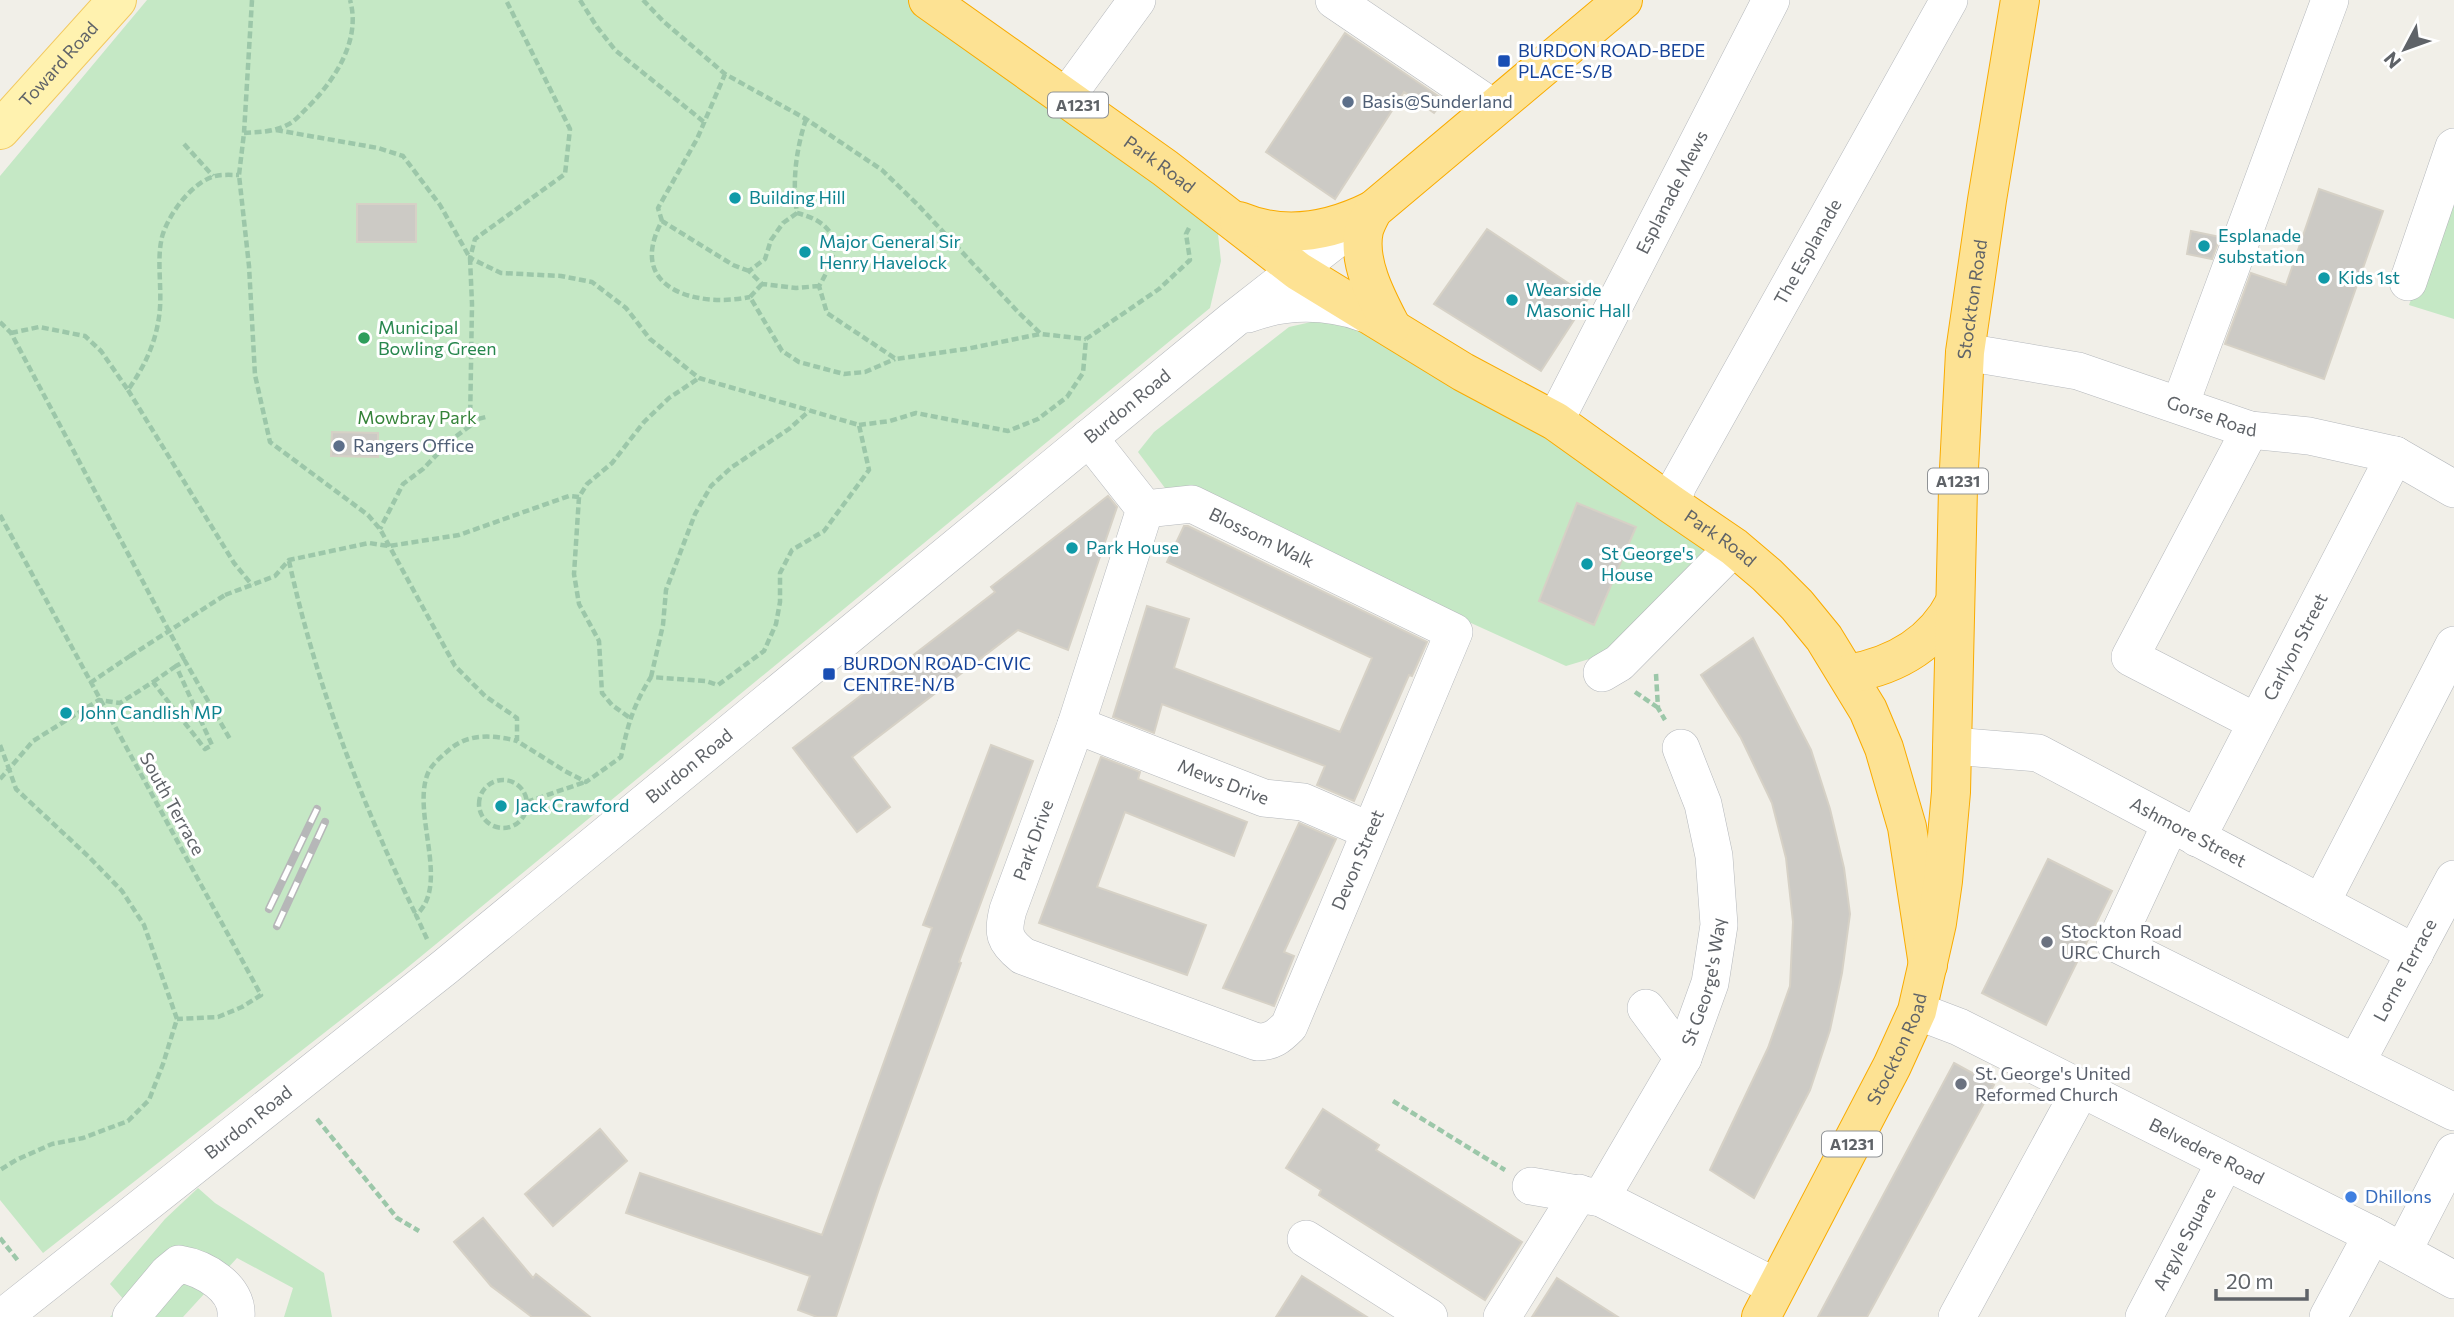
<svg xmlns="http://www.w3.org/2000/svg" width="2454" height="1317" font-family="Commissioner,sans-serif">
	<style>
		.green { fill: #c5e8c5 }
		.building { fill: #cccac5; stroke: #d6d1c6; stroke-width: 2 }
		.lines { fill: none; stroke-linecap: round; stroke-linejoin: round }
		.minor-casing { stroke: #b5b8bc; stroke-width: 38 }
		.major-casing { stroke: #f2c960; stroke-width: 40 }
		.highway-casing { stroke: #f9ab00; stroke-width: 40 }
		.path { stroke: #9cc7a9; stroke-width: 4.5; stroke-dasharray: 7 3.5; stroke-linecap: butt }
		.minor { stroke: #fff; stroke-width: 37 }
		.major { stroke: #fff2af; stroke-width: 38 }
		.highway { stroke: #fde293; stroke-width: 38 }
		.rail-casing { stroke: #b6b7b8; stroke-width: 8 }
		.rail { stroke: #fff; stroke-width: 5; stroke-dasharray: 16; stroke-linecap: butt }
		.path-bridge { stroke: #9cc7a9; stroke-width: 4.5; stroke-dasharray: 7 3.5; stroke-linecap: butt }
		.transit-dot { fill: #1a4fb4; stroke: #fff; stroke-width: 2.5 }
		.service-dot { fill: #5c6f8a; stroke: #fff; stroke-width: 2.5 }
		.culture-dot { fill: #0f9aa8; stroke: #fff; stroke-width: 2.5 }
		.leisure-dot { fill: #2e9e5b; stroke: #fff; stroke-width: 2.5 }
		.worship-dot { fill: #6b7280; stroke: #fff; stroke-width: 2.5 }
		.shop-dot { fill: #3f7fe0; stroke: #fff; stroke-width: 2.5 }
		.labels { text-anchor: middle; stroke-width: 6; stroke-linejoin: round; paint-order: stroke }
		.shield { fill: #fff; stroke: #8f9295; stroke-width: 2 }
		.shield-label { font-size: 16px; font-weight: bold; fill: #5f6368 }
		.transit-label { font-size: 18px; fill: #164399; stroke: #fff; text-anchor: start }
		.street-label { font-size: 18px; fill: #5f6368; stroke: #fff }
		.service-label { font-size: 18px; fill: #4e5e75; stroke: #fff; text-anchor: start }
		.culture-label { font-size: 18px; fill: #0d838f; stroke: #fff; text-anchor: start }
		.leisure-label { font-size: 18px; fill: #27864d; stroke: #fff; text-anchor: start }
		.park-label { font-size: 18px; fill: #348238; stroke: #fff }
		.worship-label { font-size: 18px; fill: #5b616d; stroke: #fff; text-anchor: start }
		.shop-label { font-size: 18px; fill: #366cbe; stroke: #fff; text-anchor: start }
	</style>
	<rect width="100%" height="100%" fill="#f1efe8"/>
	<path class="green" d="M147,0H910L1217,225L1221,261L1210,308L402,972L43,1253L0,1200V176Z
		M2454,184V319L2409,305Z
		M1333,317L1523,420L1724,555L1596,657L1566,666L1471,623L1200,489L1171,496L1138,452L1154,432L1289,327Z
		M198,1188L215,1203L324,1273L332,1317H284L293,1288L237,1258L183,1317H110L125,1301L110,1284L165,1219Z"/>
	<path class="building" d="M1345,33L1444,100L1434,113L1404,92L1335,199L1266,152Z
		M2319,189L2383,211L2324,379L2225,344L2251,273L2286,285Z
		M357,204H416V242H357Z
		M1487,229L1589,297L1541,371L1434,304Z
		M2191,231L2220,237L2212,259L2187,254Z
		M332,432L378,433V457L331,456Z
		M1108,496L1117,507L1068,650L1018,630L852,757L890,807L857,832L793,748L995,592L991,587Z
		M1577,503L1636,527L1594,625L1539,601Z
		M1184,526H1188L1427,642L1412,676L1409,675L1354,801L1317,785L1325,766L1162,704L1154,733L1113,717L1147,606L1189,619L1174,668L1340,732L1372,658L1167,562Z
		M1753,638L1811,750L1830,809L1844,868L1850,914L1842,973L1830,1030L1810,1090L1754,1198L1710,1170L1768,1048L1790,986L1793,922L1786,858L1772,803L1741,738L1701,675Z
		M991,745L1033,761L959,962L961,963L879,1189L836,1317H817L798,1310L810,1276L626,1213L640,1173L822,1235L932,928L923,925Z
		M1101,757L1140,772L1138,779L1247,822L1234,856L1125,812L1097,887L1206,925L1187,975L1039,923Z
		M1299,823L1336,839L1284,952L1294,956L1274,1006L1223,988Z
		M2048,859L2112,891L2046,1025L1982,993Z
		M1954,1063L1994,1085L1867,1317H1818Z
		M1323,1109L1379,1145L1376,1150L1522,1242L1485,1300L1319,1195L1321,1190L1286,1168Z
		M600,1129L627,1161L553,1226L525,1194Z
		M483,1218L533,1278L536,1274L590,1317H532L491,1286L454,1242Z
		M1302,1276L1367,1317H1276Z
		M1557,1278L1618,1317H1532Z"/>
	<g class="lines">
		<defs>
			<g id="minor">
				<path d="M1334,0L1492,107"/>
				<path d="M1067,96L1137,0"/>
				<path d="M2408,282L2454,147"/>
				<path d="M1248,314C1285,300 1326,300 1363,313"/>
				<path id="s1" d="M1965,352L2078,371L2250,430L2309,436L2395,455L2454,489"/>
				<path d="M2180,405L2330,0"/>
				<path id="s2" d="M1555,421L1771,0"/>
				<path d="M2250,430L2130,657L2256,722"/>
				<path id="s3" d="M1089,438L1145,509L1192,504L1454,632L1289,1026C1278,1037 1272,1042 1257,1042L1023,956C1004,941 1002,933 1008,910L1076,725L1145,509"/>
				<path id="s4" d="M1671,504L1678,485L1949,0"/>
				<path d="M1602,673L1619,663L1734,547"/>
				<path id="s5" d="M1076,725L1264,798L1303,802L1370,831"/>
				<path id="s6" d="M1952,746L2038,753L2415,953"/>
				<path d="M2170,825L2115,943L2454,1112"/>
				<path id="s7" d="M2197,838L2395,455"/>
				<path d="M2321,903L2454,645"/>
				<path d="M1646,1008L1683,1058"/>
				<path id="s8" d="M1917,1011L1959,1027L2372,1235L2454,1280"/>
				<path id="s9" d="M2356,1063L2454,879"/>
				<path d="M1531,1186L1601,1198L1776,1287"/>
				<path id="s10" d="M1601,1198L1683,1058L1710,983L1719,925L1714,856L1703,804L1681,748"/>
				<path d="M1306,1239L1429,1317"/>
				<path d="M2403,1251L2454,1152"/>
				<path id="s11" d="M3,1317L445,967L1234,319L1367,215"/>
				<path d="M131,1317L168,1273L179,1264C204,1268 239,1288 236,1317"/>
				<path d="M1502,1317L1579,1193"/>
				<path d="M1957,1317L2081,1089"/>
				<path id="s12" d="M2144,1317L2225,1162"/>
				<path d="M2328,1317L2372,1235"/>
			</g>
			<g id="major">
				<path id="s13" d="M0,130L117,0"/>
			</g>
			<g id="highway">
				<path id="s14" d="M928,0L1165,168L1298,271L1463,372L1555,421L1671,504L1734,547L1767,575L1797,605L1824,638L1868,710L1884,748L1907,827L1928,965"/>
				<path d="M1239,221C1284,240 1331,231 1373,210"/>
				<path d="M1391,326C1377,299 1357,262 1364,230C1366,223 1370,216 1373,210L1623,0"/>
				<path d="M1848,674C1894,666 1933,645 1955,602"/>
				<path id="s15" d="M1761,1317L1892,1066L1917,1011L1937,923L1943,881L1951,792L1958,488L1965,352L1987,200L2020,0"/>
			</g>
		</defs>
		<use href="#minor" class="minor-casing"/>
		<use href="#major" class="major-casing"/>
		<use href="#highway" class="highway-casing"/>
		<path class="path" d="M252,0L244,133L239,175L249,266L255,375L270,442L368,515L380,529L455,666L485,696L517,718V741L565,771L586,782L621,757C628,724 633,706 651,677L706,681L718,685L764,651L776,624L780,602V573L792,550L824,531L869,470L859,425L699,378L650,339L626,308L592,282L561,276L501,273L470,258L475,239L565,174L570,129L506,0
			M580,0L597,27L615,50L704,122
			M643,0L663,21L725,74L806,119L882,170L918,205L1019,313L1041,334L1086,339
			M806,119C796,150 792,181 797,213C843,225 840,251 819,286L827,313L896,359L966,349L1040,334
			M276,130L378,148L403,156L440,205L470,258L472,304L470,426L451,440L423,469L403,484L380,529
			M244,133C259,132 274,132 287,125C294,122 299,116 304,111C332,84 362,42 350,0
			M184,144L213,176
			M797,213L783,223L771,240L765,259L749,271L762,284L796,288L819,286
			M662,221L658,208L697,139L725,74
			M749,271L733,265L662,221C625,289 697,308 750,297
			M762,284L750,297L782,351L799,362L844,374L865,372L895,359
			M0,322L11,333L185,661
			M11,333L39,327L85,336L101,351L128,390C144,367 155,345 159,317C163,291 156,262 162,237C168,215 190,185 212,177C220,174 231,175 239,175
			M128,390L234,563L252,585
			M470,425L478,419L486,417
			M859,425L890,421L916,413L1008,431L1038,419L1067,397L1083,373L1086,339L1159,289L1190,260L1186,234L1189,228
			M579,497L574,574L579,604L599,641L602,693L612,705L630,718
			M0,515L261,995L242,1007L218,1017L177,1019
			M289,561C316,684 361,802 416,915
			M225,595L275,576L289,560L369,543L389,546L459,535L569,496L579,497L587,484L612,463L644,422L669,398L699,378
			M1656,674L1658,708L1665,720
			M651,677L663,625L666,590L695,514L711,486L732,467L789,429L809,411
			M153,682L176,666
			M90,683L130,656
			M1635,692L1657,707
			M0,745L9,769L33,741L99,700L120,703L153,682L205,749L212,745L176,666L185,661L230,739
			M0,779L9,769L16,789L89,857L122,891L144,925L177,1019L163,1064L149,1100L128,1121L83,1138L52,1144L16,1160L0,1170
			M479 804a24 24 0 1 1 48 0a24 24 0 1 1-48 0Z
			M527,802L585,782
			M427,939L416,915C451,885 411,813 428,773C432,764 442,756 450,749C469,733 494,735 517,741
			M1393,1101L1505,1170
			M317,1119L397,1218L419,1231
			M0,1238L19,1262"/>
		<use href="#minor" class="minor"/>
		<use href="#major" class="major"/>
		<use href="#highway" class="highway"/>
		<defs>
			<path id="rail" d="M269,909L317,809
				M277,926L325,822"/>
		</defs>
		<use href="#rail" class="rail-casing"/>
		<use href="#rail" class="rail"/>
		<path class="path-bridge" d="M130,656L225,595"/>
	</g>
	<g class="transit-dot">
		<rect x="1497" y="54" width="14" height="14" rx="3.5"/>
		<rect x="822" y="667" width="14" height="14" rx="3.5"/>
	</g>
	<g class="service-dot">
		<circle cx="1348" cy="102" r="7"/>
		<circle cx="339" cy="446" r="7"/>
	</g>
	<g class="culture-dot">
		<circle cx="735" cy="198" r="7"/>
		<circle cx="2204" cy="246" r="7"/>
		<circle cx="805" cy="252" r="7"/>
		<circle cx="2324" cy="278" r="7"/>
		<circle cx="1512" cy="300" r="7"/>
		<circle cx="1072" cy="548" r="7"/>
		<circle cx="1587" cy="564" r="7"/>
		<circle cx="66" cy="713" r="7"/>
		<circle cx="501" cy="806" r="7"/>
	</g>
	<circle class="leisure-dot" cx="364" cy="338" r="7"/>
	<g class="worship-dot">
		<circle cx="2047" cy="942" r="7"/>
		<circle cx="1961" cy="1084" r="7"/>
	</g>
	<circle class="shop-dot" cx="2351" cy="1197" r="7"/>
	<g class="labels">
		<g class="shield">
			<rect x="1048" y="92.5" width="60" height="25" rx="5"/>
			<rect x="1928" y="468.5" width="60" height="25" rx="5"/>
			<rect x="1822" y="1131.5" width="60" height="25" rx="5"/>
		</g>
		<g class="shield-label">
			<text x="1078" y="111">A1231</text>
			<text x="1958" y="487">A1231</text>
			<text x="1852" y="1150">A1231</text>
		</g>
		<g class="transit-label">
			<text x="1518" y="57">BURDON ROAD-BEDE<tspan x="1518" dy="21">PLACE-S/B</tspan></text>
			<text x="843" y="670">BURDON ROAD-CIVIC<tspan x="843" dy="21">CENTRE-N/B</tspan></text>
		</g>
		<g class="street-label">
			<text dy="6" stroke="none"><textPath href="#s13" startOffset="88">Toward Road</textPath></text>
			<text dy="6" stroke="none"><textPath href="#s14" startOffset="284">Park Road</textPath></text>
			<text dy="6" stroke="none"><textPath href="#s2" startOffset="257">Esplanade Mews</textPath></text>
			<text dy="6" stroke="none"><textPath href="#s4" startOffset="287">The Esplanade</textPath></text>
			<text dy="6" stroke="none"><textPath href="#s15" startOffset="1059">Stockton Road</textPath></text>
			<text dy="6" stroke="none"><textPath href="#s11" startOffset="1447">Burdon Road</textPath></text>
			<text dy="6" stroke="none"><textPath href="#s1" startOffset="256">Gorse Road</textPath></text>
			<text dy="6" stroke="none"><textPath href="#s3" startOffset="215">Blossom Walk</textPath></text>
			<text dy="6" stroke="none"><textPath href="#s14" startOffset="959">Park Road</textPath></text>
			<text dy="6" stroke="none"><textPath href="#s7" startOffset="215">Carlyon Street</textPath></text>
			<text dy="6" stroke="none"><textPath href="#s11" startOffset="880">Burdon Road</textPath></text>
			<text dy="6" stroke="none"><textPath href="#s5" startOffset="158">Mews Drive</textPath></text>
			<text transform="translate(172 804) rotate(61)" y="6">South Terrace</text>
			<text dy="6" stroke="none"><textPath href="#s6" startOffset="256">Ashmore Street</textPath></text>
			<text dy="6" stroke="none"><textPath href="#s3" startOffset="1270">Park Drive</textPath></text>
			<text transform="translate(1358 860) rotate(-67)" y="6">Devon Street</text>
			<text dy="6" stroke="none"><textPath href="#s9" startOffset="105">Lorne Terrace</textPath></text>
			<text dy="6" stroke="none"><textPath href="#s10" startOffset="242">St George's Way</textPath></text>
			<text dy="6" stroke="none"><textPath href="#s15" startOffset="301">Stockton Road</textPath></text>
			<text dy="6" stroke="none"><textPath href="#s11" startOffset="313">Burdon Road</textPath></text>
			<text dy="6" stroke="none"><textPath href="#s8" startOffset="322">Belvedere Road</textPath></text>
			<text dy="6" stroke="none"><textPath href="#s12" startOffset="88">Argyle Square</textPath></text>
		</g>
		<g class="service-label">
			<text x="1362" y="108">Basis@Sunderland</text>
			<text x="353" y="452">Rangers Office</text>
		</g>
		<g class="culture-label">
			<text x="749" y="204">Building Hill</text>
			<text x="2218" y="242">Esplanade<tspan x="2218" dy="21">substation</tspan></text>
			<text x="819" y="248">Major General Sir<tspan x="819" dy="21">Henry Havelock</tspan></text>
			<text x="2338" y="284">Kids 1st</text>
			<text x="1526" y="296">Wearside<tspan x="1526" dy="21">Masonic Hall</tspan></text>
			<text x="1086" y="554">Park House</text>
			<text x="1601" y="560">St George's<tspan x="1601" dy="21">House</tspan></text>
			<text x="80" y="719">John Candlish MP</text>
			<text x="515" y="812">Jack Crawford</text>
		</g>
		<g class="leisure-label">
			<text x="378" y="334">Municipal<tspan x="378" dy="21">Bowling Green</tspan></text>
		</g>
		<g class="park-label">
			<text x="417" y="424">Mowbray Park</text>
		</g>
		<g class="worship-label">
			<text x="2061" y="938">Stockton Road<tspan x="2061" dy="21">URC Church</tspan></text>
			<text x="1975" y="1080">St. George's United<tspan x="1975" dy="21">Reformed Church</tspan></text>
		</g>
		<g class="shop-label">
			<text x="2365" y="1203">Dhillons</text>
		</g>
	</g>
	<g transform="translate(2405 49) rotate(229)" stroke="#ffffff" stroke-width="5" paint-order="stroke">
	<path d="M0-5L12 26L0 18L-12 26Z" fill="#5f6368"/>
	<text y="-10" font-size="19" font-weight="bold" text-anchor="middle" fill="#5f6368">N</text>
	</g>
	<path d="M2216 1289v10h91v-10" fill="none" stroke="#5f6368" stroke-width="3.5"/>
	<text x="2226" y="1289" font-size="21" fill="#5f6368" stroke="#ffffff" stroke-width="5" paint-order="stroke">20 m</text>
</svg>
